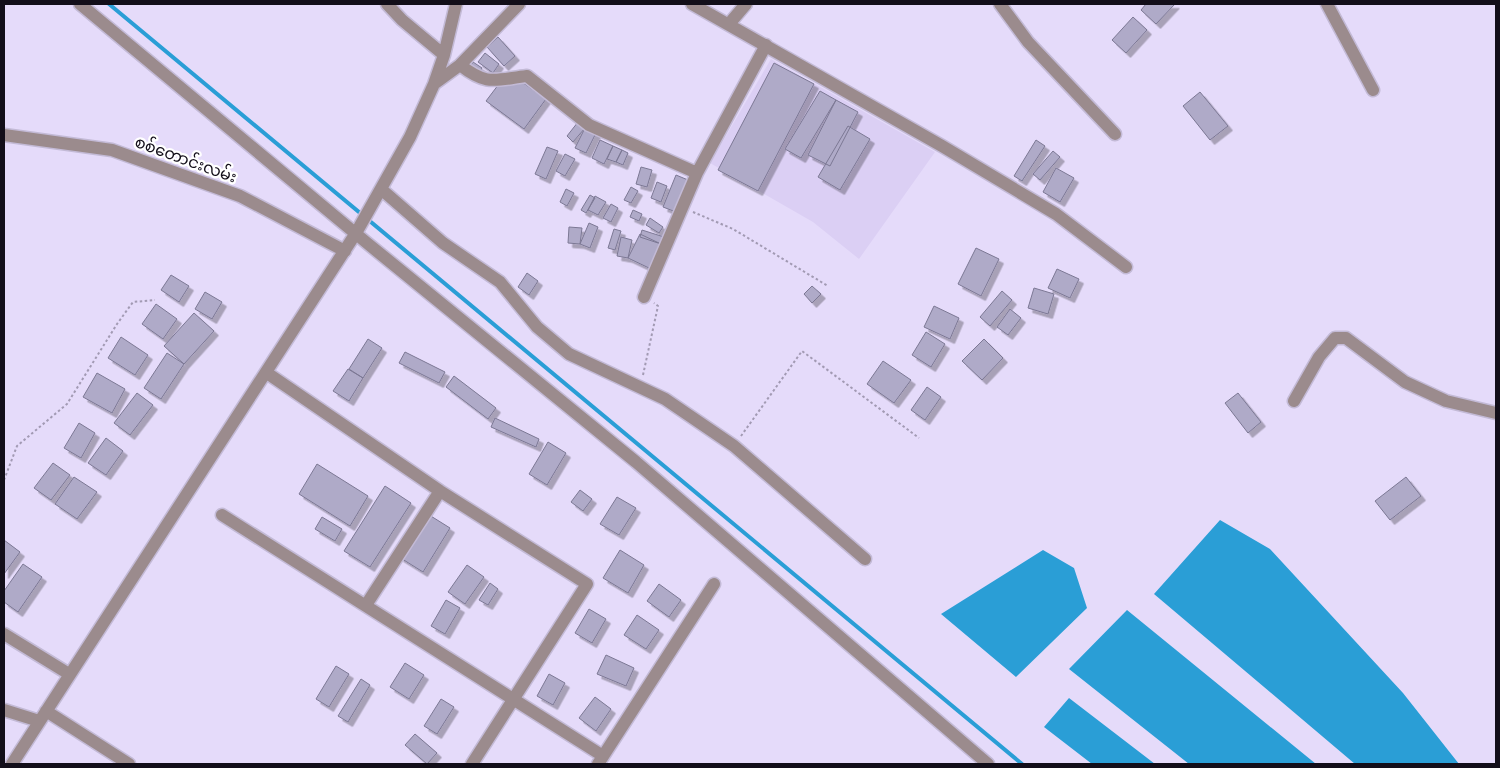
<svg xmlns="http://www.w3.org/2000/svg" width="1500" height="768" font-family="'Zilla Slab','Noto Sans Myanmar',serif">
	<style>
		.built { fill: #dbcff4 }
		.water { fill: #2a9ed6 }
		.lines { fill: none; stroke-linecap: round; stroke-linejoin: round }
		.stream { stroke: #2a9ed6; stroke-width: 4 }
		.building { fill: #afaac8; stroke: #7c7894; filter: url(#shadow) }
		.minor-casing { stroke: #c3bad6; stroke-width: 15 }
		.path { stroke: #a29ab3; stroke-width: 2; stroke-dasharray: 2.5 2.5; stroke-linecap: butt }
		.minor { stroke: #9b8b8d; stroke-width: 12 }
		.labels { text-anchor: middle; stroke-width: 4.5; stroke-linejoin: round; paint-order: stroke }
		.street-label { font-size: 16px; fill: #120e19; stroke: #fff }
	</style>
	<defs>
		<filter id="shadow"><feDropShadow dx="4.5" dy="4.5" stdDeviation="0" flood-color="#0004"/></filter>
	</defs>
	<rect width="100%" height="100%" fill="#e5dbfa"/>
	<path class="built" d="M771,59L935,152L859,259L813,222L710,163Z"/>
	<path class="water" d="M1220,520L1270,549L1403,693L1459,764H1355L1154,594Z
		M1043,550L1074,568L1087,608L1016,677L941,614Z
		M1127,610L1316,764H1189L1069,669Z
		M1069,698L1155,764H1092L1044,727Z"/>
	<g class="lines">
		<path class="stream" d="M109,4L1022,764"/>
	</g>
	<path class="building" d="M1146,4H1175L1156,24L1141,10Z
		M1133,17L1147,30L1126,53L1112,40Z
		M498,37L515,56L504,66L487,47Z
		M485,53L499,64L493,73L478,62Z
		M473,62L482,68L476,77L467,71Z
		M774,63L814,84L758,191L718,170Z
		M508,72L546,99L524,129L486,101Z
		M820,91L836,100L801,158L785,149Z
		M1200,92L1228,126L1210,140L1183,106Z
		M836,100L858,112L830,166L808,155Z
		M578,122L585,128L573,142L567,136Z
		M848,126L870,139L840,190L818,177Z
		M585,128L596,133L586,153L575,148Z
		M600,140L613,146L604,164L592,158Z
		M1036,140L1045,146L1022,181L1014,176Z
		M613,146L622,150L616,162L607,159Z
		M547,147L558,151L546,179L535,174Z
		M622,150L628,153L623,165L616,162Z
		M1053,151L1060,157L1040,180L1033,174Z
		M565,154L575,159L565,176L556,171Z
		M641,167L652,170L647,187L636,184Z
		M1056,168L1074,178L1060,202L1043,192Z
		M676,175L688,180L676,212L663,207Z
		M657,182L667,186L661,202L651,198Z
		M631,187L638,191L631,203L624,200Z
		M566,189L574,193L567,206L560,202Z
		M590,195L595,198L586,213L581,210Z
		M595,196L606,202L598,215L588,210Z
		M611,204L618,208L611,222L603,218Z
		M633,210L642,214L639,221L630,217Z
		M650,218L663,227L659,233L646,225Z
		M589,223L598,227L590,248L580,244Z
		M569,227L582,228L580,244L568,243Z
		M614,229L621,231L615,250L608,248Z
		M642,230L664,237L661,244L640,237Z
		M640,234L661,244L649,268L628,258Z
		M621,237L632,240L628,258L617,256Z
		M976,248L999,259L981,296L958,284Z
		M1057,269L1079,279L1070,298L1048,288Z
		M527,273L538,281L529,295L518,287Z
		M171,275L189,286L179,302L161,290Z
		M812,286L821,294L812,303L804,294Z
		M1034,288L1054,294L1048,314L1028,308Z
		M1002,291L1012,300L990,326L980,317Z
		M205,292L222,302L212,319L195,309Z
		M156,304L177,319L163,339L142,324Z
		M934,306L959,318L950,339L924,327Z
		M1010,309L1021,318L1008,335L997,327Z
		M194,313L214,331L184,364L164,346Z
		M926,332L945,344L931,367L912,355Z
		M121,337L148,355L135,375L108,358Z
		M368,339L382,348L363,378L349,369Z
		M984,339L1003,358L982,380L962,361Z
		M405,352L445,372L439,383L399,363Z
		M167,353L184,364L161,399L144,388Z
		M883,361L911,380L894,403L867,384Z
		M348,369L363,378L349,401L333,391Z
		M97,373L125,389L112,413L83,397Z
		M454,376L496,408L488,419L446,387Z
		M927,387L941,397L925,420L911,410Z
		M137,393L153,405L130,435L114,423Z
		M1238,393L1261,422L1248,433L1225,403Z
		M495,418L539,439L536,447L491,427Z
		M79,423L95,433L81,458L64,448Z
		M106,438L123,451L106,475L88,463Z
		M548,442L566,453L547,485L529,474Z
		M53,463L70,475L51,500L34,488Z
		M317,464L368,496L350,526L299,494Z
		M74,477L97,492L77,519L55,504Z
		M1406,477L1421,496L1390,520L1375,501Z
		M385,486L411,503L370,567L344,551Z
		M580,490L592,499L583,511L571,502Z
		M617,497L636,508L619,535L600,524Z
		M426,513L450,528L423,572L399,557Z
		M322,517L342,529L335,541L315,529Z
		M4,540L20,552L4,574Z
		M620,550L644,565L628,593L603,578Z
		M23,564L42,577L18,612L4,602V591Z
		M467,565L484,577L465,604L448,592Z
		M490,583L498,589L488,605L479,600Z
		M659,584L681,600L669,617L647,601Z
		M446,600L460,608L445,634L431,626Z
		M589,609L606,619L592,643L575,633Z
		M637,615L659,630L646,649L624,635Z
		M606,655L634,668L626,686L597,674Z
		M405,663L424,675L409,699L390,687Z
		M336,666L349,674L329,707L316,699Z
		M549,674L565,683L553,705L537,696Z
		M361,679L370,685L348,722L338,716Z
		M595,697L611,709L596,731L579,718Z
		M441,699L454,707L437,734L424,726Z
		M415,734L437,753L427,764L405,745Z"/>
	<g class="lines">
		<defs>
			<path id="minor" d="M80,4L367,243L636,462L988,764
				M387,4L402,20L444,55
				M692,4L942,146L1056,214L1126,267
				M1000,4L1028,42L1115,134
				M1327,4L1373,90
				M729,24L746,4
				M460,65C487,86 494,80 527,76L589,125L697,173
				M434,84L460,65L519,4
				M4,135L112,150L240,196L345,251
				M381,189L443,243L500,282L537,327L569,354L665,399L734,446L865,559
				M644,297L697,173L766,45
				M267,373L440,491L587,584L472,764
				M1294,401L1319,357L1335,338H1346L1405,382L1446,401L1496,413
				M222,515L603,756
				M366,605L440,491
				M4,634L69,674
				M4,710L39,721
				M46,711L129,764
				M12,764L356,233L410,137L434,84L444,55L456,4
				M598,764L714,584"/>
		</defs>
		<use href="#minor" class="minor-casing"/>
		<path class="path" d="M693,212L733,229L828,286
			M643,375L658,306L654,303
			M741,436L802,351L919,438
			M4,480L17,446L67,404L117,324L133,302L155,300"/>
		<use href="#minor" class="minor"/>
	</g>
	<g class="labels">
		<g class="street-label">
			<text transform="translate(186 159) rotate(20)" y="6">စစ်တောင်းလမ်း</text>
		</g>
	</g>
	<rect width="1500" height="768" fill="none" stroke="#120e19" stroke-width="10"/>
</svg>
